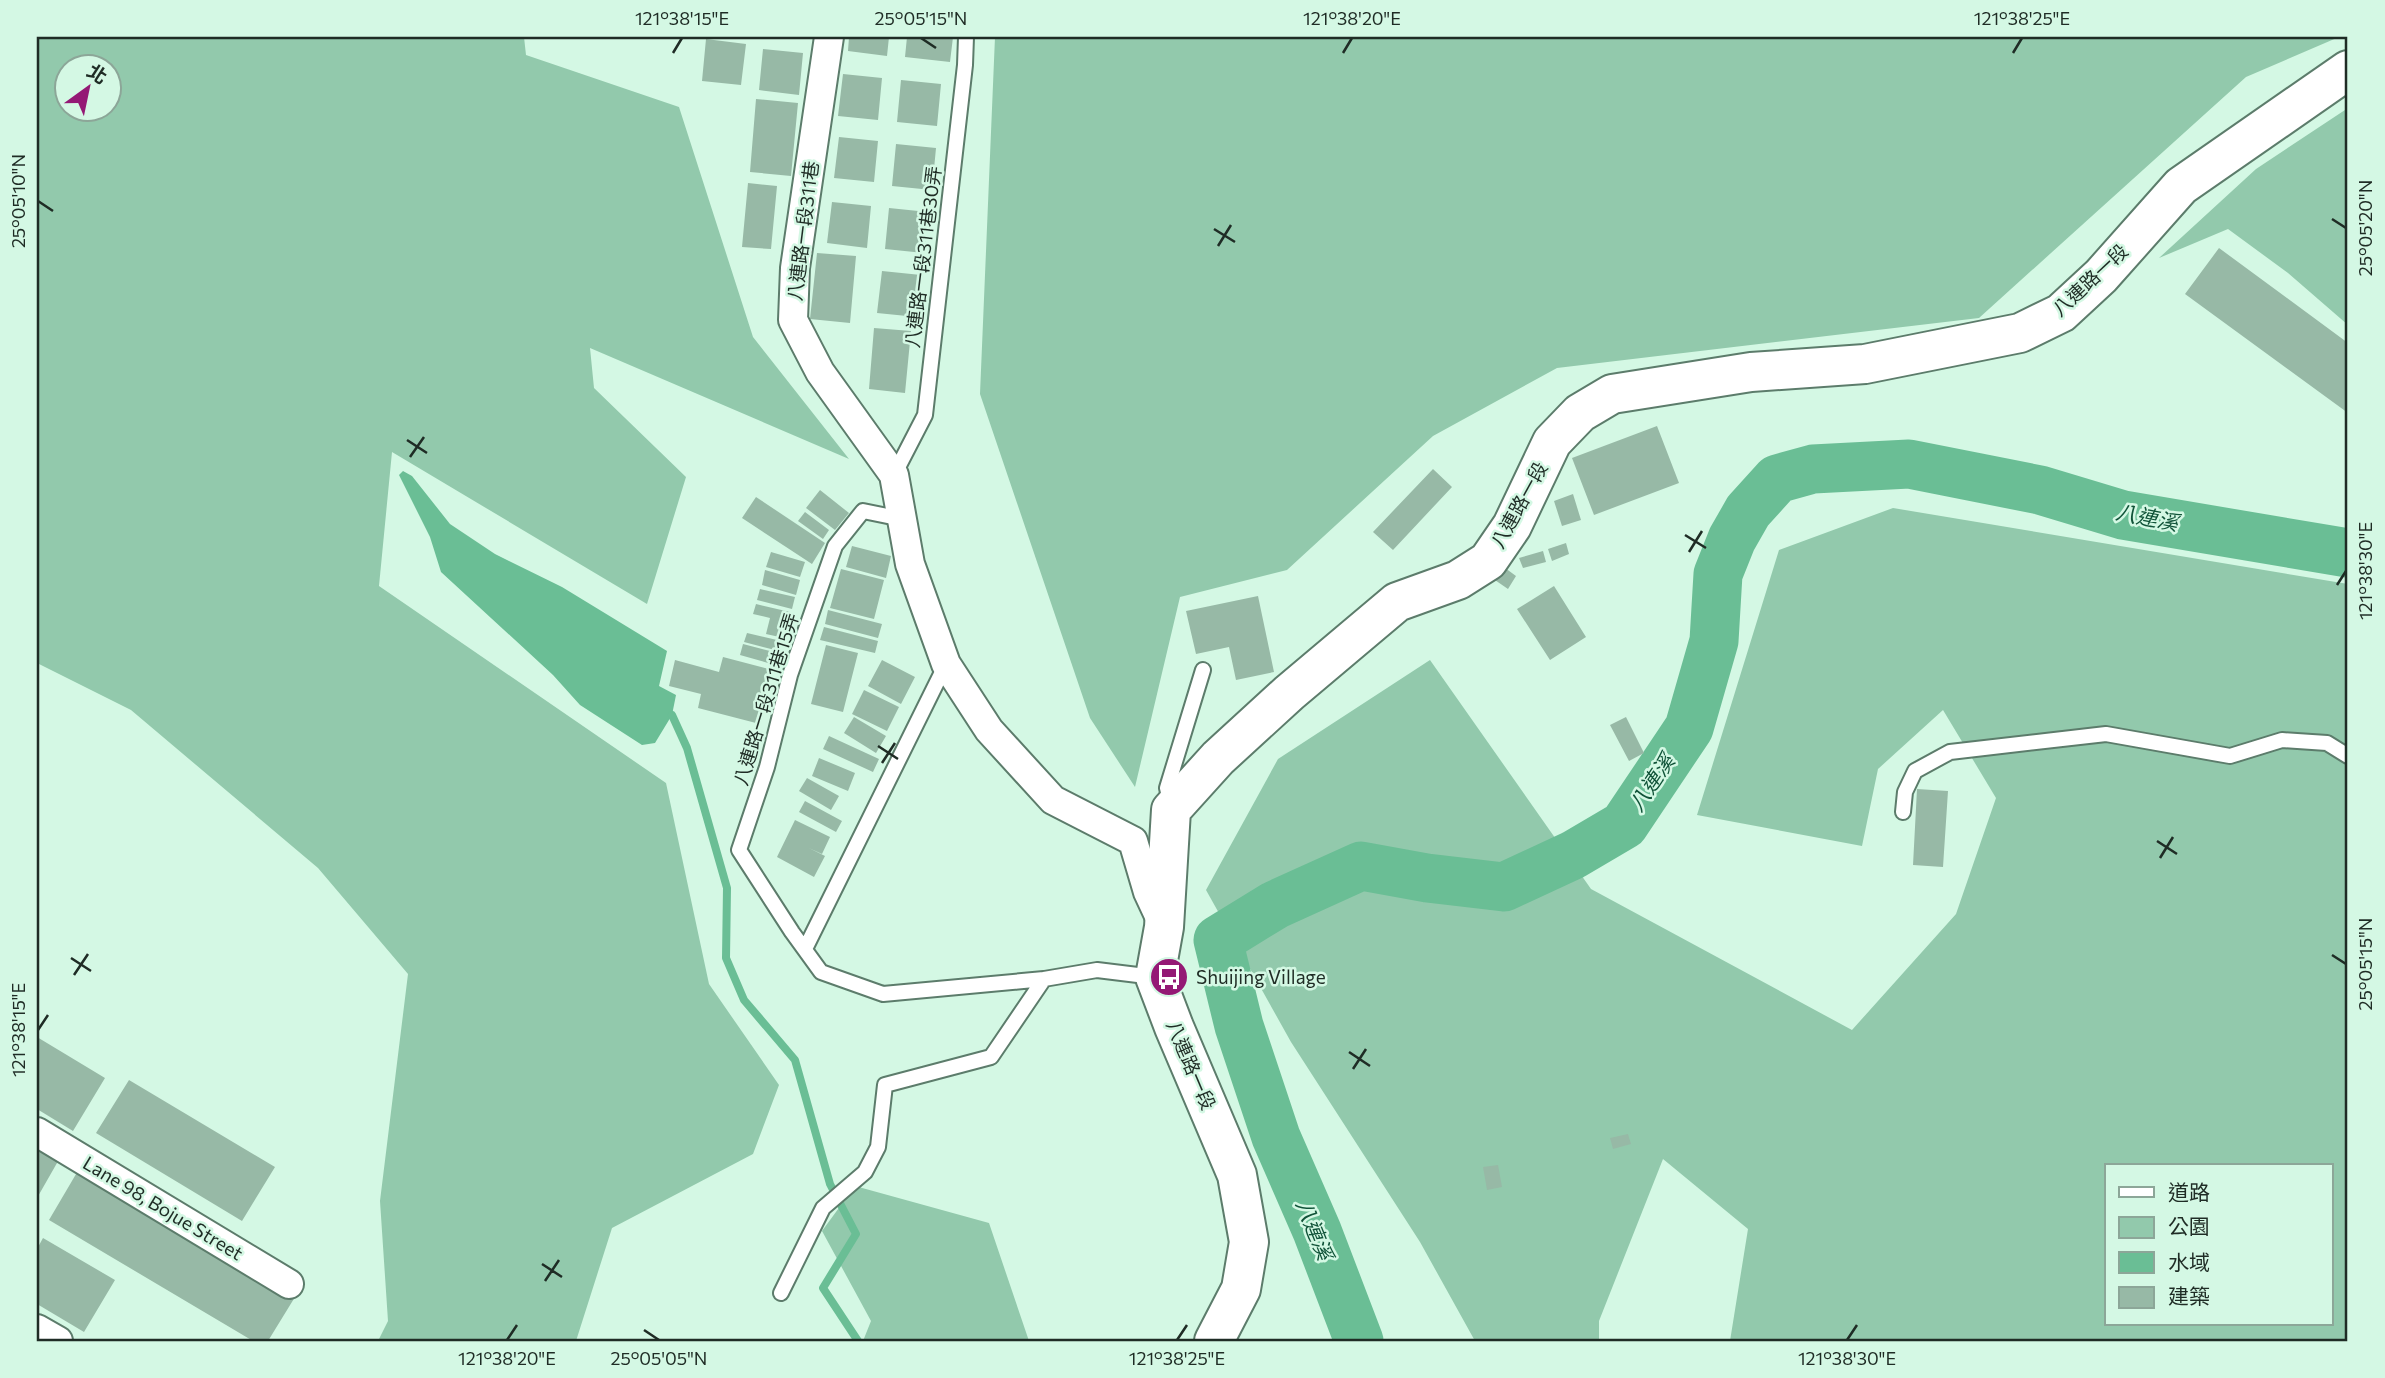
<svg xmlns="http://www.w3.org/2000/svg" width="2385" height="1378" font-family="Commissioner,'Noto Sans TC',sans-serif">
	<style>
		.green { fill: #92c9ac; fill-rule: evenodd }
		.water { fill: #6abe95 }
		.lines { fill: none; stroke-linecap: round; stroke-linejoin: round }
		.stream { stroke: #6abe95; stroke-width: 8 }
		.river { stroke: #6abe95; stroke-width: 49 }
		.building { fill: #97b9a6 }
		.lane-casing { stroke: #5c7c6b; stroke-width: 18 }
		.street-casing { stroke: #5c7c6b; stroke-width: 32 }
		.secondary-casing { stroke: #5c7c6b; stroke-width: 42 }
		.lane { stroke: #fff; stroke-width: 14 }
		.street { stroke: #fff; stroke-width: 28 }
		.secondary { stroke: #fff; stroke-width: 38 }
		.ticks { fill: none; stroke: #1f2c25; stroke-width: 2.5 }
		.labels { text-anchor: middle; stroke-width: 5; stroke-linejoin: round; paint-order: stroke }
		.street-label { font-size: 19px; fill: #1f2c25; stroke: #d4f8e4 }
		.poi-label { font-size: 19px; fill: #1f2c25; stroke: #d4f8e4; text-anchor: start }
		.water-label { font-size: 21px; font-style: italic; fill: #105338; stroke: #d4f8e4 }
		.neatline { fill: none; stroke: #1f2c25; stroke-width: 2.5 }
		.ticks-label { font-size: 18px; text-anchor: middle; fill: #1f2c25 }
	</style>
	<rect width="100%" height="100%" fill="#d4f8e4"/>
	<path class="green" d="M37,37H524L526,55L679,107L753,337L849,459L590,348L594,388L686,477L647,604L392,452L379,586L666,783L709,984L779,1085L753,1154L612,1228L576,1341H378L388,1321L380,1201L408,974L318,868L131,710L37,663ZM66,66H108V108H66Z
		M995,37H2339L2246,77L1979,318L1557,368L1433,436L1287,570L1180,597L1135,787L1090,718L980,394Z
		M2348,108V325L2288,273L2228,229L2159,258L2256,169Z
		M1893,508L2348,584V1341H1730L1748,1229L1663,1159L1599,1321V1341H1475L1420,1242L1291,1042L1206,890L1278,759L1430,660L1591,889L1852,1030L1956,914L1996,798L1943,710L1878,769L1862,846L1697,815L1779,550ZM2107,1166H2331V1324H2107Z
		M855,1186L989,1223L1029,1341H863L871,1321L822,1231Z"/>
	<path class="water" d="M403,471L412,476L450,524L495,554L562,587L667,651L659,686L676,695L672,715L655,743L642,745L580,705L553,675L441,572L430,537L399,475Z"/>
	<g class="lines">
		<path class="stream" d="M672,715L687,748L727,888L726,958L744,1000L795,1060L830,1184L856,1234L823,1288L858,1341"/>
		<path class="river" d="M1359,1341L1317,1231L1276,1137L1239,1026L1218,940L1275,905L1361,866L1427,878L1504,887L1573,855L1624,825L1689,728L1714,641L1718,574L1732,539L1748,511L1777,479L1813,469L1909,464L2040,490L2123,515L2348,553"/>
	</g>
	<path class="building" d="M849,37H889L887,56L848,51Z
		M907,37H953L950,62L905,57Z
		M706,39L746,44L741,85L702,81Z
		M763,49L803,53L799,95L759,90Z
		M843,74L882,78L878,120L838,116Z
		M901,80L941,84L937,126L897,122Z
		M756,99L798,103L791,176L750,172Z
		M839,137L878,141L874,182L834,178Z
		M896,144L936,148L932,190L892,186Z
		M748,183L777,186L771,249L742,247Z
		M832,202L871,206L867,248L827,243Z
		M889,208L928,212L924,253L885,249Z
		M2219,248L2348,343V413L2185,294Z
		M817,253L856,256L850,323L810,319Z
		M882,271L921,275L917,317L877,313Z
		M874,328L911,331L905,393L869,389Z
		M1657,426L1679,483L1594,515L1572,458Z
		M1433,469L1452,487L1393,550L1373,532Z
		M820,490L849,513L835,530L806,508Z
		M1573,494L1581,520L1562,526L1554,501Z
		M756,497L825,543L812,564L742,518Z
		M805,512L829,530L823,539L798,521Z
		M1566,543L1569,554L1552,561L1548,549Z
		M852,546L891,556L886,578L846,567Z
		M1543,551L1546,562L1523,568L1519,558Z
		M771,552L805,562L800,577L766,567Z
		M1501,565L1516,576L1508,589L1492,578Z
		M841,569L884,580L874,619L830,608Z
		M765,570L800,580L796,595L762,585Z
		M1554,586L1586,637L1550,660L1517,609Z
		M760,589L795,597L792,609L757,600Z
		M1258,596L1274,672L1236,680L1229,647L1196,654L1186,611Z
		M756,604L790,612L784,638L766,634L770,618L753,614Z
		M828,610L882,624L878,638L825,624Z
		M824,627L878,641L875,653L820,640Z
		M747,633L777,640L775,650L744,642Z
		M743,644L778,653L775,665L740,655Z
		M826,645L858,653L843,712L811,704Z
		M723,657L769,669L756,723L698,708L701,694L669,686L675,660L719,672Z
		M882,660L915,677L901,704L868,686Z
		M864,690L899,707L887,731L852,714Z
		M854,717L886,736L876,753L844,733Z
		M1626,717L1644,753L1629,761L1610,725Z
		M829,736L879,759L873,772L823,749Z
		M819,758L855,773L848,791L812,776Z
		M807,778L839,796L831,810L799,791Z
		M1917,789L1948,791L1943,867L1913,865Z
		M805,801L842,821L836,832L799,812Z
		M795,820L830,837L822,854L809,848L825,856L814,877L777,857Z
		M37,1037L105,1078L73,1131L37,1109Z
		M129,1080L275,1167L242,1221L96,1133Z
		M1628,1134L1631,1144L1613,1149L1610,1138Z
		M37,1142L61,1156L37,1198Z
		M1498,1165L1502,1187L1487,1190L1483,1167Z
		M79,1169L295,1297L268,1341H253L49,1220Z
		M43,1238L115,1280L84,1332L37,1304V1249Z"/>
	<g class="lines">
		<defs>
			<path id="lane" d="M894,475L925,415L965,65L966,37
				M902,519L863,511L835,546L790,675L767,767L739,850L792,932L821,972L883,994L1044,979
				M1170,801L1167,788L1203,670
				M1903,812L1905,792L1915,771L1950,752L2106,734L2230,756L2282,740L2327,743L2348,756
				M805,949L946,664
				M781,1293L823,1208L865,1172L878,1147L885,1085L991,1057L1044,979L1097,970L1154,977"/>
			<path id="street" d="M829,37L795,268L793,320L820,372L894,475L910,564L946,664L989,730L1053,800L1133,841L1148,892L1162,922
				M37,1132L289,1284
				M37,1329L58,1341"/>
			<path id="secondary" d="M1214,1341L1241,1289L1249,1242L1237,1175L1174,1027L1155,977L1164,927L1171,810L1218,758L1289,693L1397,602L1458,580L1488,561L1512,526L1552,442L1580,413L1612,394L1751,372L1865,364L2020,333L2061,313L2101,276L2181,186L2348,70"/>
		</defs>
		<use href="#lane" class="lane-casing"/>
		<use href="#street" class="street-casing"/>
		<use href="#secondary" class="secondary-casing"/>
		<use href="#lane" class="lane"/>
		<use href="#street" class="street"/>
		<use href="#secondary" class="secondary"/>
	</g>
	<path class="ticks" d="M921,38L936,48M673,53L682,38M1343,53L1352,38M2013,53L2022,38M38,201L53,211M2332,219L2346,228M1214,229L1235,242M1218,246L1231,225M407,440L427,453M410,457L424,437M1685,535L1706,548M1689,552L1702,531M2337,585L2346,571M878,746L898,759M882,763L895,743M2157,841L2177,854M2160,858L2173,837M2332,955L2346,964M71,958L91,971M74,975L88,954M38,1030L48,1015M1349,1052L1370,1066M1353,1069L1366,1049M542,1264L562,1277M545,1281L559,1260M644,1330L659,1340M507,1340L517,1325M1177,1340L1187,1325M1847,1340L1857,1325"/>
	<defs>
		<symbol id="bus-disc" viewBox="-11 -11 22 22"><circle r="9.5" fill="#941975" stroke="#d4f8e4"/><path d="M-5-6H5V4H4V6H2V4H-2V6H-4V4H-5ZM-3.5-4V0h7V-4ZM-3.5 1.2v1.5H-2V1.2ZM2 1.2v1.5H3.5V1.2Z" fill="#fff"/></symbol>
	</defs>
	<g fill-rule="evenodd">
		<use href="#bus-disc" x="1147" y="955" width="44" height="44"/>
	</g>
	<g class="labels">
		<g class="street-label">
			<text transform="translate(803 231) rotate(-83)" y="7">八連路一段311巷</text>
			<text transform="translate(923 257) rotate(-83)" y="7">八連路一段311巷30弄</text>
			<text transform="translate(2090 280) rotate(-43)" y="7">八連路一段</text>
			<text transform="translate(1519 505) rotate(-61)" y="7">八連路一段</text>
			<text transform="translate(766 699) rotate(-73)" y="7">八連路一段311巷15弄</text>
			<text transform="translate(1191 1065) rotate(67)" y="7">八連路一段</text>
			<text transform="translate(163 1208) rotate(31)" y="7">Lane 98, Bojue Street</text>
		</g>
		<g class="poi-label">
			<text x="1196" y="984">Shuijing Village</text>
		</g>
		<g class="water-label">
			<text transform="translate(2147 518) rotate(11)" y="7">八連溪</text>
			<text transform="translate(1652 783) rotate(-56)" y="7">八連溪</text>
			<text transform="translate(1314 1230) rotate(68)" y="7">八連溪</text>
		</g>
	</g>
	<rect width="2385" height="1378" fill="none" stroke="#d4f8e4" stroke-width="77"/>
	<rect x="2105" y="1164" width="228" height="161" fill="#d4f8e4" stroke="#8ca698" stroke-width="2"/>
	<rect x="2119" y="1187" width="35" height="10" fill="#ffffff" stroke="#8ca698" stroke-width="2"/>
	<text x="2168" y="1200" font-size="21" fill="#1f2c25">道路</text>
	<rect x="2119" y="1217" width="35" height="21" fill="#92c9ac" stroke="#8ca698" stroke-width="2"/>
	<text x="2168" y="1234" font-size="21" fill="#1f2c25">公園</text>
	<rect x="2119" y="1252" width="35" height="21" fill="#6abe95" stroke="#8ca698" stroke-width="2"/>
	<text x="2168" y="1270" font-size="21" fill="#1f2c25">水域</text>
	<rect x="2119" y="1287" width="35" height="21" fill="#97b9a6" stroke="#8ca698" stroke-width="2"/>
	<text x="2168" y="1304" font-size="21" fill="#1f2c25">建築</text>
	<g transform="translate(88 88) rotate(33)"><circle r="33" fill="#d4f8e4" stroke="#8ca698" stroke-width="2"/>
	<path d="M0-5L12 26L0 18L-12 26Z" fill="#941975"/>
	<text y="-10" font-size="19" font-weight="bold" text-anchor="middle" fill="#1f2c25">北</text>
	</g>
	<rect x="38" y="38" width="2308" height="1302" class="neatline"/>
	<g class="ticks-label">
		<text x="682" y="25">121°38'15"E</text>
		<text x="921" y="25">25°05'15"N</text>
		<text x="1352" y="25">121°38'20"E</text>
		<text x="2022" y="25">121°38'25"E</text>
		<text transform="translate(19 201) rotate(-90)" y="6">25°05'10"N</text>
		<text transform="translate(2366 228) rotate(-90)" y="6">25°05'20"N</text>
		<text transform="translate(2366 571) rotate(-90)" y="6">121°38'30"E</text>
		<text transform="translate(2366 964) rotate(-90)" y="6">25°05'15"N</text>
		<text transform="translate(19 1030) rotate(-90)" y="6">121°38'15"E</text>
		<text x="507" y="1365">121°38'20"E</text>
		<text x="659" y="1365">25°05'05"N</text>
		<text x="1177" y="1365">121°38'25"E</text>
		<text x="1847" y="1365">121°38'30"E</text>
	</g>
</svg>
